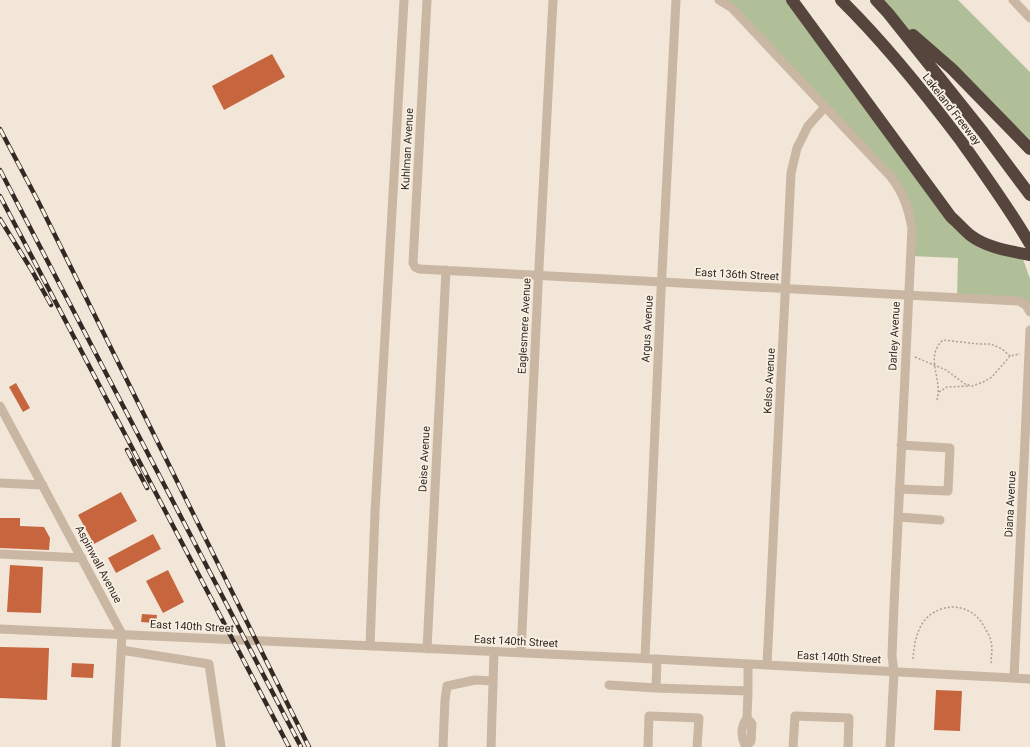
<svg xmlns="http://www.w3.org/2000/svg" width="1030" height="747" font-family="Roboto,sans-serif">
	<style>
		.green { fill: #b0bf97 }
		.building { fill: #c7653e }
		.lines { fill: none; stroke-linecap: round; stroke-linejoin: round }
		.path { stroke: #b4a08d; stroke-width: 1.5; stroke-dasharray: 2 2; stroke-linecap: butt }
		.minor { stroke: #c9b6a3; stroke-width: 9 }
		.highway { stroke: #55453c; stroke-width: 12 }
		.rail-casing { stroke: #332a25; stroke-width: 4.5 }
		.rail { stroke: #f9f0e3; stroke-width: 3; stroke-dasharray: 9; stroke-linecap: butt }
		.labels { text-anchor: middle; stroke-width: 3.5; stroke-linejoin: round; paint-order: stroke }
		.street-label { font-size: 11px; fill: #332a25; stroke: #f9f0e3 }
	</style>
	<rect width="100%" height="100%" fill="#f1e6d7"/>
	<path class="green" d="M719,0H792L970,235L1021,253L1030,279V312L1026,305L957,298L958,258L910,256L912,228L900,189Z
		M876,0H958L1030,72V149Z"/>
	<path class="building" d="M272,54L285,77L224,110L212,86Z
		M16,383L30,408L23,412L9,387Z
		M121,492L137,521L94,544L78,515Z
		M0,518H20V526L44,527L50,538L49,550L0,548Z
		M153,534L161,549L116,573L108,558Z
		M10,565L43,567L41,613L7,612Z
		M168,570L184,602L163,613L146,581Z
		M142,614L157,615L156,623L141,622Z
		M0,647L49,648L47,700L0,698Z
		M72,663L94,664L93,678L71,677Z
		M936,690L962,691L960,731L934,730Z"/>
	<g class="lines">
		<path class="path" d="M915,357L946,370L965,384L972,386L983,382L992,377L1010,356L1020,354
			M939,392L947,387L970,386
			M937,400C943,379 924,357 943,340L979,344H991L1002,349L1010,356
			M913,659C914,646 916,632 924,621C938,604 963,602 978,618C981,621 983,625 985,628C987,632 991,638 991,642C993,649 991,657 991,664"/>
		<path class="minor" d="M427,0L413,263L415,267L419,269L1019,301L1026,305L1030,312
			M719,0L732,8L891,177C904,194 908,208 912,228L894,606L892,656L894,672L890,747
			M1013,0L1030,18
			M0,406L122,634L116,747
			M0,483L43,485
			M899,489L948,491L950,448L901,445
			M898,517L940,520
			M0,554L82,558
			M0,629L635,658L1030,679
			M370,646L375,512L404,0
			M427,649L446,270
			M121,650L209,664L221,747
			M521,653L538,286L553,0
			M645,658L661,292L676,0
			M657,659L656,688L748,691V665
			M767,665L791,173L797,148L808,126L825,107
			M1014,678L1030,330
			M609,685L656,688
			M747,718L752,724L751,741L746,747C741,738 740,727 747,718Z
			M747,718L748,691
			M443,747L445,700L447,686L475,680L493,681
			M491,747L494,652
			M648,747L649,716L699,718L697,747
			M793,747L795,716L849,718L848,747"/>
		<path class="highway" d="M792,0L951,217C957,222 963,229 970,235C987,248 1010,251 1030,255
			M841,0C885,43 924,92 961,141C985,175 1009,208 1030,244
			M876,0L888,13L983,132L1030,195
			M913,35L952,69L1030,149"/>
		<defs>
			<path id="rail" d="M0,129L38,201L309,747
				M0,170L301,747
				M0,196L289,747
				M0,219L31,269L51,305
				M127,450L147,488"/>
		</defs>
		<use href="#rail" class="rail-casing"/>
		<use href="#rail" class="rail"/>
	</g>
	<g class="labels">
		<g class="street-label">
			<text transform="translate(952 109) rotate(52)" y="4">Lakeland Freeway</text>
			<text transform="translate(407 149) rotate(-87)" y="4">Kuhlman Avenue</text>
			<text transform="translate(737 274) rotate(3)" y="4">East 136th Street</text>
			<text transform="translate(524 326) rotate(-87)" y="4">Eaglesmere Avenue</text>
			<text transform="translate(647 329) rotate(-87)" y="4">Argus Avenue</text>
			<text transform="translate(894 336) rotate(-87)" y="4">Darley Avenue</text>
			<text transform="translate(769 381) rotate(-87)" y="4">Kelso Avenue</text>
			<text transform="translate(424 459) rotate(-87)" y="4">Deise Avenue</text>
			<text transform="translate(1010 504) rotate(-87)" y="4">Diana Avenue</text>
			<text transform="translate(99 564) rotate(62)" y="4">Aspinwall Avenue</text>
			<text transform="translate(192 626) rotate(3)" y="4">East 140th Street</text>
			<text transform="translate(516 641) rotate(3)" y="4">East 140th Street</text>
			<text transform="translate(839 657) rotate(3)" y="4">East 140th Street</text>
		</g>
	</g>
</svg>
